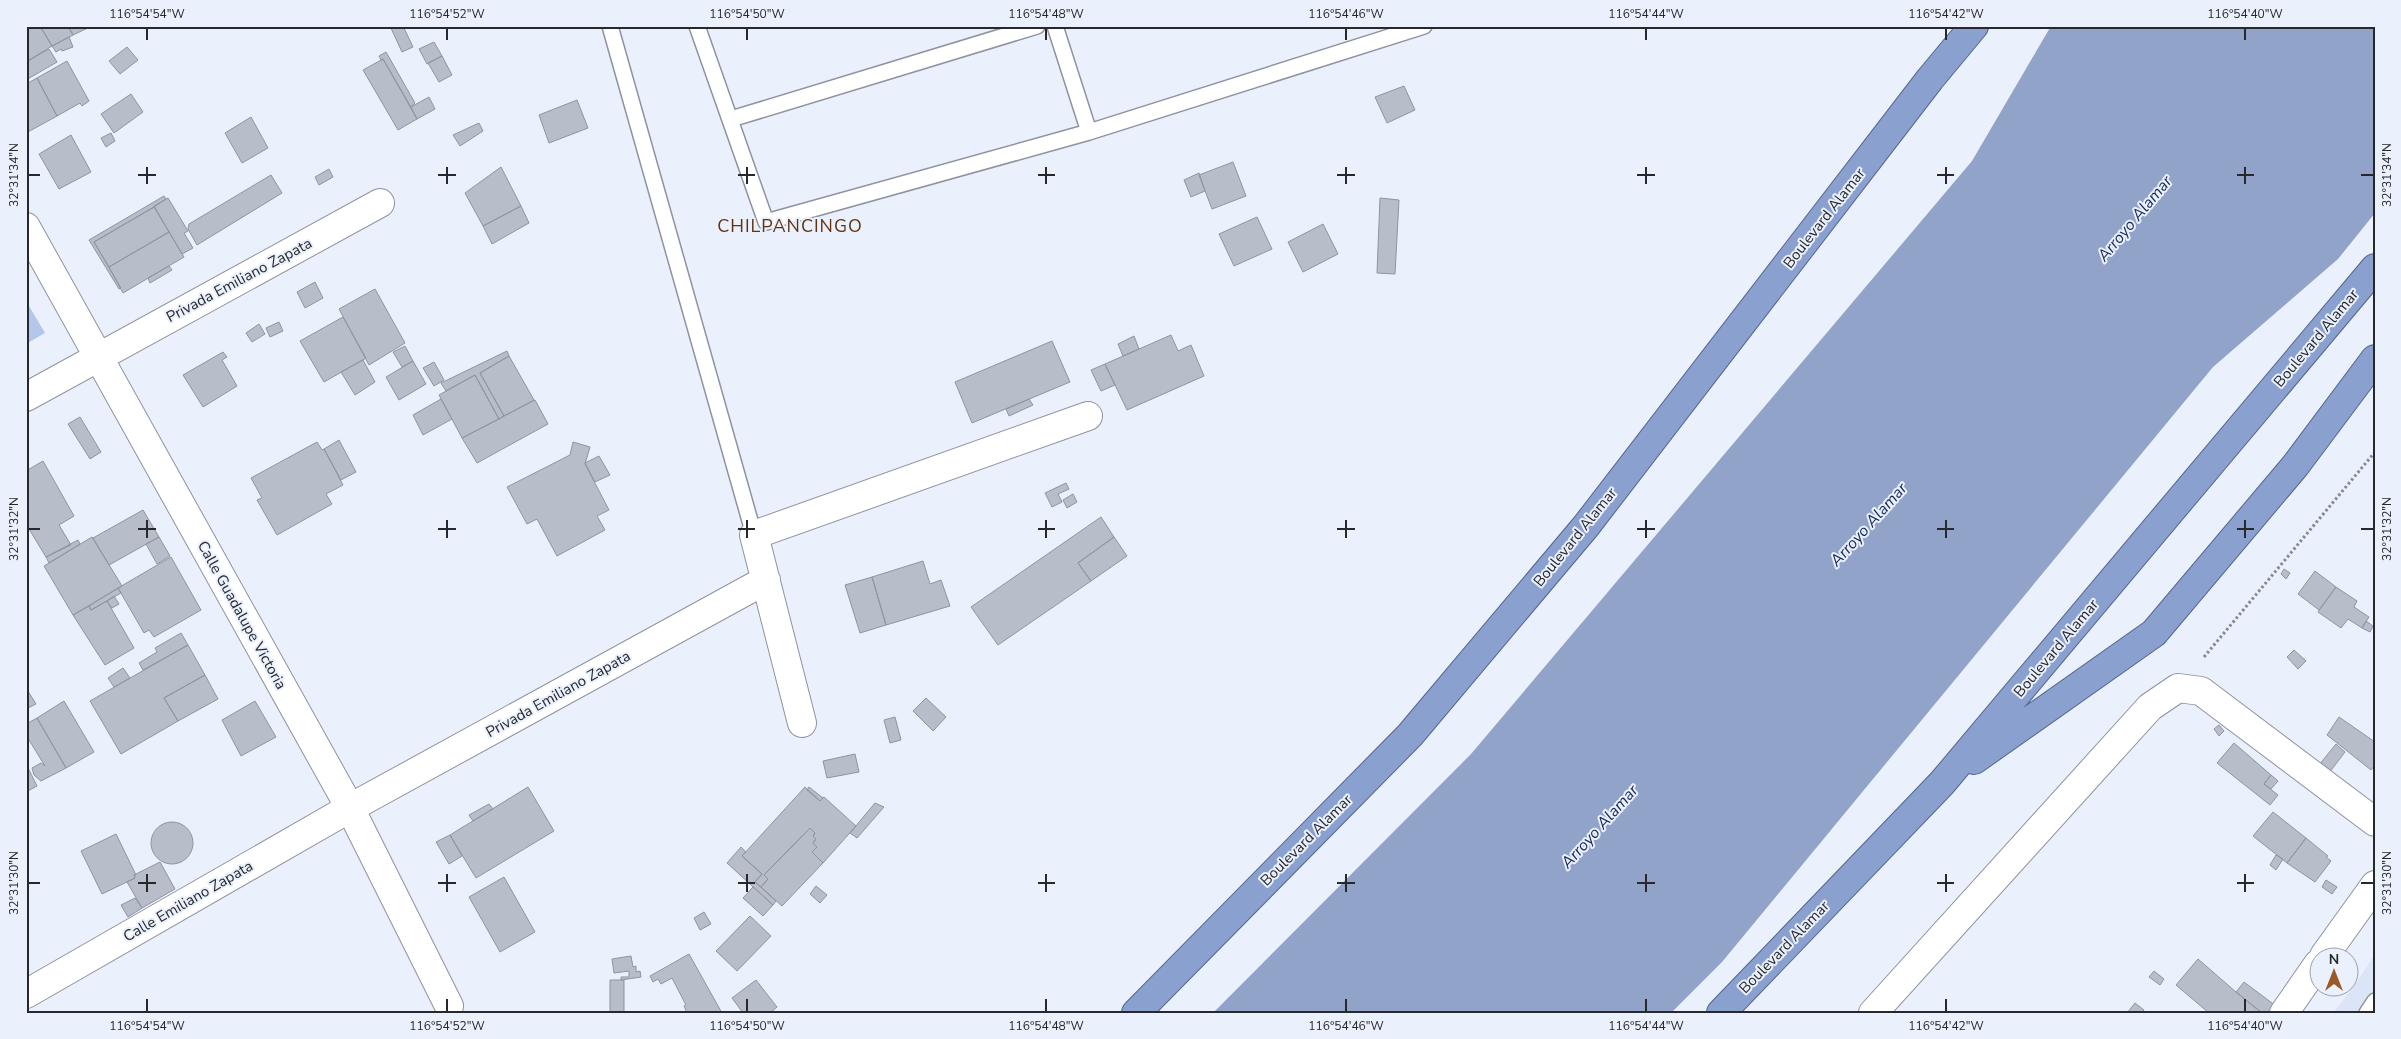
<svg xmlns="http://www.w3.org/2000/svg" width="2401" height="1039" font-family="'Nunito Sans',sans-serif">
	<style>
		.built { fill: #dbe5f7 }
		.green { fill: #b3c6eb }
		.water { fill: #91a3c9 }
		.building { fill: #b8bec9; stroke: #8f959f }
		.lines { fill: none; stroke-linecap: round; stroke-linejoin: round }
		.service-casing { stroke: #8e939e; stroke-width: 18 }
		.minor-casing { stroke: #8e939e; stroke-width: 30 }
		.tertiary-casing { stroke: #8e939e; stroke-width: 30 }
		.trunk-casing { stroke: #54668e; stroke-width: 30 }
		.path { stroke: #84888f; stroke-width: 3; stroke-dasharray: 2.5 2.5; stroke-linecap: butt }
		.service { stroke: #fff; stroke-width: 15 }
		.minor { stroke: #fff; stroke-width: 28 }
		.tertiary { stroke: #fff; stroke-width: 28 }
		.trunk { stroke: #8aa0cf; stroke-width: 28 }
		.ticks { fill: none; stroke: #26282c; stroke-width: 2 }
		.labels { text-anchor: middle; stroke-width: 4; stroke-linejoin: round; paint-order: stroke }
		.street-label { font-size: 15px; fill: #26282c; stroke: #eaf0fc }
		.water-label { font-size: 16px; font-style: italic; fill: #142757; stroke: #eaf0fc }
		.quarter-label { font-size: 18px; letter-spacing: 1px; fill: #603310; stroke: #eaf0fc }
		.neatline { fill: none; stroke: #26282c; stroke-width: 2 }
		.ticks-label { font-size: 12px; text-anchor: middle; fill: #26282c }
	</style>
	<rect width="100%" height="100%" fill="#eaf0fc"/>
	<path class="built" d="M2375,954V1013H2333L2357,982Z"/>
	<path class="green" d="M26,301L45,333L26,344Z"/>
	<path class="water" d="M2051,26H2375V213L2338,259L2213,367L1722,962L1671,1013H1213L1471,754L1972,161Z"/>
	<path class="building" d="M26,26H40L52,46L26,62Z
		M40,26H68L73,35L52,46Z
		M68,26H92L73,35Z
		M390,26H403L413,47L402,52Z
		M69,37L73,47L62,51L61,49L56,52L52,46Z
		M434,42L442,56L427,64L419,49Z
		M127,47L138,60L120,74L109,61Z
		M49,49L57,62L26,80V62Z
		M386,52L415,103L411,107L383,59L381,60L379,56Z
		M442,56L452,75L439,82L428,63Z
		M383,59L417,119L398,130L363,70Z
		M67,61L89,101L82,106L80,103L57,116L37,78Z
		M37,78L57,116L26,133V84Z
		M1404,86L1415,110L1387,123L1375,97Z
		M131,94L143,112L114,133L101,114Z
		M429,97L435,109L417,119L411,107Z
		M577,100L588,128L549,143L539,115Z
		M251,117L268,148L242,163L225,133Z
		M479,123L483,131L460,146L453,135Z
		M111,133L115,141L106,147L101,138Z
		M71,135L91,172L59,189L39,154Z
		M1233,162L1246,196L1212,209L1199,175Z
		M501,167L521,206L483,226L465,193Z
		M329,169L333,177L319,185L315,177Z
		M1199,173L1205,191L1191,197L1184,180Z
		M271,175L282,193L197,245L188,229L189,224Z
		M164,196L166,199L154,207L94,242L121,288L119,289L89,240Z
		M168,198L188,231L184,233L193,248L182,254L154,206Z
		M1380,198L1399,200L1395,274L1377,273Z
		M521,206L529,223L492,244L483,226Z
		M154,207L169,232L109,267L94,242Z
		M1257,217L1272,249L1234,266L1219,234Z
		M1323,224L1338,254L1303,272L1288,242Z
		M169,232L184,257L123,293L109,267Z
		M169,266L172,270L150,283L148,278Z
		M315,282L323,298L305,308L297,292Z
		M375,289L405,343L369,365L339,309Z
		M343,317L366,358L324,382L300,341Z
		M279,322L283,331L270,337L266,328Z
		M259,324L265,334L252,342L246,333Z
		M1171,335L1178,351L1191,345L1204,376L1127,410L1105,364Z
		M1134,336L1139,349L1123,356L1118,344Z
		M1052,341L1070,382L972,423L955,382Z
		M405,346L413,361L402,367L393,352Z
		M507,351L509,356L480,373L504,416L499,419L475,375L446,391L441,383Z
		M223,352L227,357L222,360L237,386L203,407L183,375Z
		M509,356L534,400L504,416L480,373Z
		M363,360L375,382L355,395L341,372Z
		M413,361L426,384L399,400L386,377Z
		M434,362L444,380L434,386L423,368Z
		M1105,364L1115,385L1101,391L1091,370Z
		M475,375L499,419L462,438L439,395Z
		M441,399L452,419L423,435L413,415Z
		M1029,399L1033,405L1009,416L1006,409Z
		M535,400L548,424L477,463L462,438Z
		M80,417L101,452L90,459L68,424Z
		M339,440L356,472L341,480L324,449Z
		M317,442L322,450L324,449L343,485L326,494L332,504L277,535L257,500L262,498L251,478Z
		M573,442L590,447L585,464L609,510L597,516L605,530L557,556L537,519L527,524L507,487L570,455Z
		M599,456L610,475L595,482L585,463Z
		M43,461L74,516L59,525L71,545L46,557L26,524V471Z
		M1066,483L1069,489L1058,494L1062,502L1052,507L1045,493Z
		M1073,494L1077,502L1067,508L1063,500Z
		M143,510L159,537L109,565L93,538Z
		M1101,517L1114,537L1078,563L1091,581L998,645L971,607Z
		M92,537L122,586L73,615L44,566Z
		M159,537L170,556L157,564L146,544Z
		M1114,537L1127,556L1091,581L1078,563Z
		M78,540L80,544L49,563L46,557Z
		M171,557L201,610L154,637L149,630L144,633L118,588Z
		M923,561L930,584L941,580L950,606L886,625L872,577Z
		M2284,569L2290,573L2286,579L2281,574Z
		M2315,571L2336,587L2319,610L2298,594Z
		M872,577L886,625L860,633L845,585Z
		M2336,587L2357,601L2354,607L2369,617L2362,628L2348,619L2341,628L2318,612Z
		M118,588L121,593L91,610L89,606Z
		M114,596L119,604L112,608L107,601Z
		M107,601L134,648L105,665L73,615L89,606L91,610Z
		M2366,621L2373,626L2370,632L2362,628Z
		M181,633L188,645L143,670L139,663L157,652L155,648Z
		M188,645L205,675L164,698L178,721L121,754L90,701Z
		M2294,650L2306,661L2298,669L2287,657Z
		M123,668L130,678L114,687L108,678Z
		M205,675L218,699L178,721L164,698Z
		M26,688L36,704L26,709Z
		M926,698L946,717L933,731L913,711Z
		M64,701L94,752L66,768L37,718Z
		M255,701L276,737L241,756L222,720Z
		M895,717L901,740L890,743L884,720Z
		M2339,717L2375,742V765L2371,770L2327,735Z
		M37,718L66,768L41,781L34,775L32,768L41,763L45,766L26,735V724Z
		M2219,725L2224,731L2219,736L2214,729Z
		M2234,743L2271,775L2264,784L2278,795L2270,805L2217,763Z
		M2336,744L2345,752L2329,773L2319,765Z
		M855,754L859,772L827,778L823,761Z
		M26,764L37,786L26,792Z
		M2271,775L2278,781L2271,789L2264,784Z
		M528,787L554,831L476,878L450,835Z
		M805,787L820,801L824,797L856,826L823,863L812,852L817,847L813,843L816,839L813,836L815,833L810,828L764,875L768,879L761,887L755,882L762,874L742,856Z
		M809,787L823,798L820,801L807,790Z
		M875,803L884,807L857,838L850,833Z
		M489,804L493,809L473,821L469,815Z
		M2273,812L2306,838L2287,863L2253,836Z
		M151 843a21 21 0 1 1 42 0a21 21 0 1 1-42 0Z
		M810,828L815,833L813,836L816,839L813,843L817,847L812,852L823,863L782,906L761,887L768,879L764,875Z
		M116,834L136,875H134L135,878L102,894L81,851Z
		M450,835L462,856L449,864L436,842Z
		M2306,838L2328,856L2326,857L2331,861L2315,882L2287,863Z
		M741,847L746,852L742,856L762,874L755,882L776,901L773,905L727,863Z
		M2276,855L2283,859L2276,870L2270,865Z
		M160,862L175,889L142,908L127,882L135,878L134,875Z
		M504,877L535,932L500,952L469,897Z
		M2326,880L2337,887L2332,894L2322,887Z
		M816,886L827,895L820,903L810,894Z
		M753,887L773,905L763,916L743,898Z
		M135,898L142,908L128,917L121,905Z
		M704,912L711,924L700,930L694,918Z
		M750,916L771,936L737,971L716,951Z
		M689,954L722,1013H687L684,1006L686,1005L672,978L661,984L658,979L653,982L650,976Z
		M631,956L633,967L636,966V972L640,971L641,977L621,980V977H629V971L614,973L612,959Z
		M2198,959L2236,992L2262,1013H2209L2176,985Z
		M2154,971L2164,979L2160,985L2149,977Z
		M610,980H624V1013H610Z
		M756,980L777,1007L770,1013H743L732,998Z
		M2244,982L2276,1006L2272,1013H2262L2236,992Z
		M2135,1003L2144,1010L2142,1013H2127Z"/>
	<g class="lines">
		<defs>
			<path id="service" d="M610,26L754,535
				M697,26L766,222L1089,132L1424,26
				M1055,26L1089,132
				M731,119L1037,26
				M2367,1013L2375,1001"/>
			<path id="minor" d="M26,227L350,808L449,1006
				M26,397L380,203
				M802,723L754,535L1088,416
				M26,994L350,808L766,580
				M1873,1013L2150,707L2178,688L2201,691L2375,822"/>
			<path id="tertiary" d="M2324,956L2375,885
				M2284,1013L2318,964"/>
			<path id="trunk" d="M1974,760L2154,633L2295,466L2375,359
				M1136,1013L1410,735L1586,526L1930,79L1974,26
				M1721,1013L1942,783L2375,268"/>
		</defs>
		<use href="#service" class="service-casing"/>
		<use href="#minor" class="minor-casing"/>
		<use href="#tertiary" class="tertiary-casing"/>
		<use href="#trunk" class="trunk-casing"/>
		<path class="path" d="M2204,657L2375,452"/>
		<use href="#service" class="service"/>
		<use href="#minor" class="minor"/>
		<use href="#tertiary" class="tertiary"/>
		<use href="#trunk" class="trunk"/>
	</g>
	<path class="ticks" d="M147,28V40M447,28V40M747,28V40M1046,28V40M1346,28V40M1646,28V40M1946,28V40M2245,28V40M147,167V184M447,167V184M747,167V184M1046,167V184M1346,167V184M1646,167V184M1946,167V184M2245,167V184M28,175H40M138,175H156M438,175H456M738,175H755M1038,175H1055M1337,175H1355M1637,175H1655M1937,175H1954M2237,175H2254M2361,175H2374M147,520V538M447,520V538M747,520V538M1046,520V538M1346,520V538M1646,520V538M1946,520V538M2245,520V538M28,529H40M138,529H156M438,529H456M738,529H755M1038,529H1055M1337,529H1355M1637,529H1655M1937,529H1954M2237,529H2254M2361,529H2374M147,874V892M447,874V892M747,874V892M1046,874V892M1346,874V892M1646,874V892M1946,874V892M2245,874V892M28,883H40M138,883H156M438,883H456M738,883H755M1038,883H1055M1337,883H1355M1637,883H1655M1937,883H1954M2237,883H2254M2361,883H2374M147,999V1012M447,999V1012M747,999V1012M1046,999V1012M1346,999V1012M1646,999V1012M1946,999V1012M2245,999V1012"/>
	<g class="labels">
		<g class="street-label">
			<text transform="translate(1824 218) rotate(-52)" y="5">Boulevard Alamar</text>
			<text transform="translate(239 280) rotate(-28)" y="5">Privada Emiliano Zapata</text>
			<text transform="translate(2316 338) rotate(-50)" y="5">Boulevard Alamar</text>
			<text transform="translate(1575 537) rotate(-51)" y="5">Boulevard Alamar</text>
			<text transform="translate(242 615) rotate(61)" y="5">Calle Guadalupe Victoria</text>
			<text transform="translate(2056 648) rotate(-50)" y="5">Boulevard Alamar</text>
			<text transform="translate(558 694) rotate(-29)" y="5">Privada Emiliano Zapata</text>
			<text transform="translate(1306 840) rotate(-45)" y="5">Boulevard Alamar</text>
			<text transform="translate(188 901) rotate(-30)" y="5">Calle Emiliano Zapata</text>
			<text transform="translate(1784 947) rotate(-46)" y="5">Boulevard Alamar</text>
		</g>
		<g class="water-label">
			<text transform="translate(2134 218) rotate(-50)" y="6">Arroyo Alamar</text>
			<text transform="translate(1868 524) rotate(-48)" y="6">Arroyo Alamar</text>
			<text transform="translate(1599 826) rotate(-48)" y="6">Arroyo Alamar</text>
		</g>
		<g class="quarter-label">
			<text x="790" y="232">CHILPANCINGO</text>
		</g>
	</g>
	<rect width="2401" height="1039" fill="none" stroke="#eaf0fc" stroke-width="55"/>
	<g transform="translate(2334 972)"><circle r="24" fill="#eaf0fc" stroke="#9ca0a9"/>
	<path d="M0-4L9 19L0 12L-9 19Z" fill="#9b5927"/>
	<text y="-8" font-size="14" font-weight="bold" text-anchor="middle" fill="#26282c">N</text>
	</g>
	<rect x="28" y="28" width="2346" height="984" class="neatline"/>
	<g class="ticks-label">
		<text x="147" y="18">116°54'54"W</text>
		<text x="447" y="18">116°54'52"W</text>
		<text x="747" y="18">116°54'50"W</text>
		<text x="1046" y="18">116°54'48"W</text>
		<text x="1346" y="18">116°54'46"W</text>
		<text x="1646" y="18">116°54'44"W</text>
		<text x="1946" y="18">116°54'42"W</text>
		<text x="2245" y="18">116°54'40"W</text>
		<text transform="translate(14 175) rotate(-90)" y="4">32°31'34"N</text>
		<text transform="translate(2387 175) rotate(-90)" y="4">32°31'34"N</text>
		<text transform="translate(14 529) rotate(-90)" y="4">32°31'32"N</text>
		<text transform="translate(2387 529) rotate(-90)" y="4">32°31'32"N</text>
		<text transform="translate(14 883) rotate(-90)" y="4">32°31'30"N</text>
		<text transform="translate(2387 883) rotate(-90)" y="4">32°31'30"N</text>
		<text x="147" y="1030">116°54'54"W</text>
		<text x="447" y="1030">116°54'52"W</text>
		<text x="747" y="1030">116°54'50"W</text>
		<text x="1046" y="1030">116°54'48"W</text>
		<text x="1346" y="1030">116°54'46"W</text>
		<text x="1646" y="1030">116°54'44"W</text>
		<text x="1946" y="1030">116°54'42"W</text>
		<text x="2245" y="1030">116°54'40"W</text>
	</g>
</svg>
